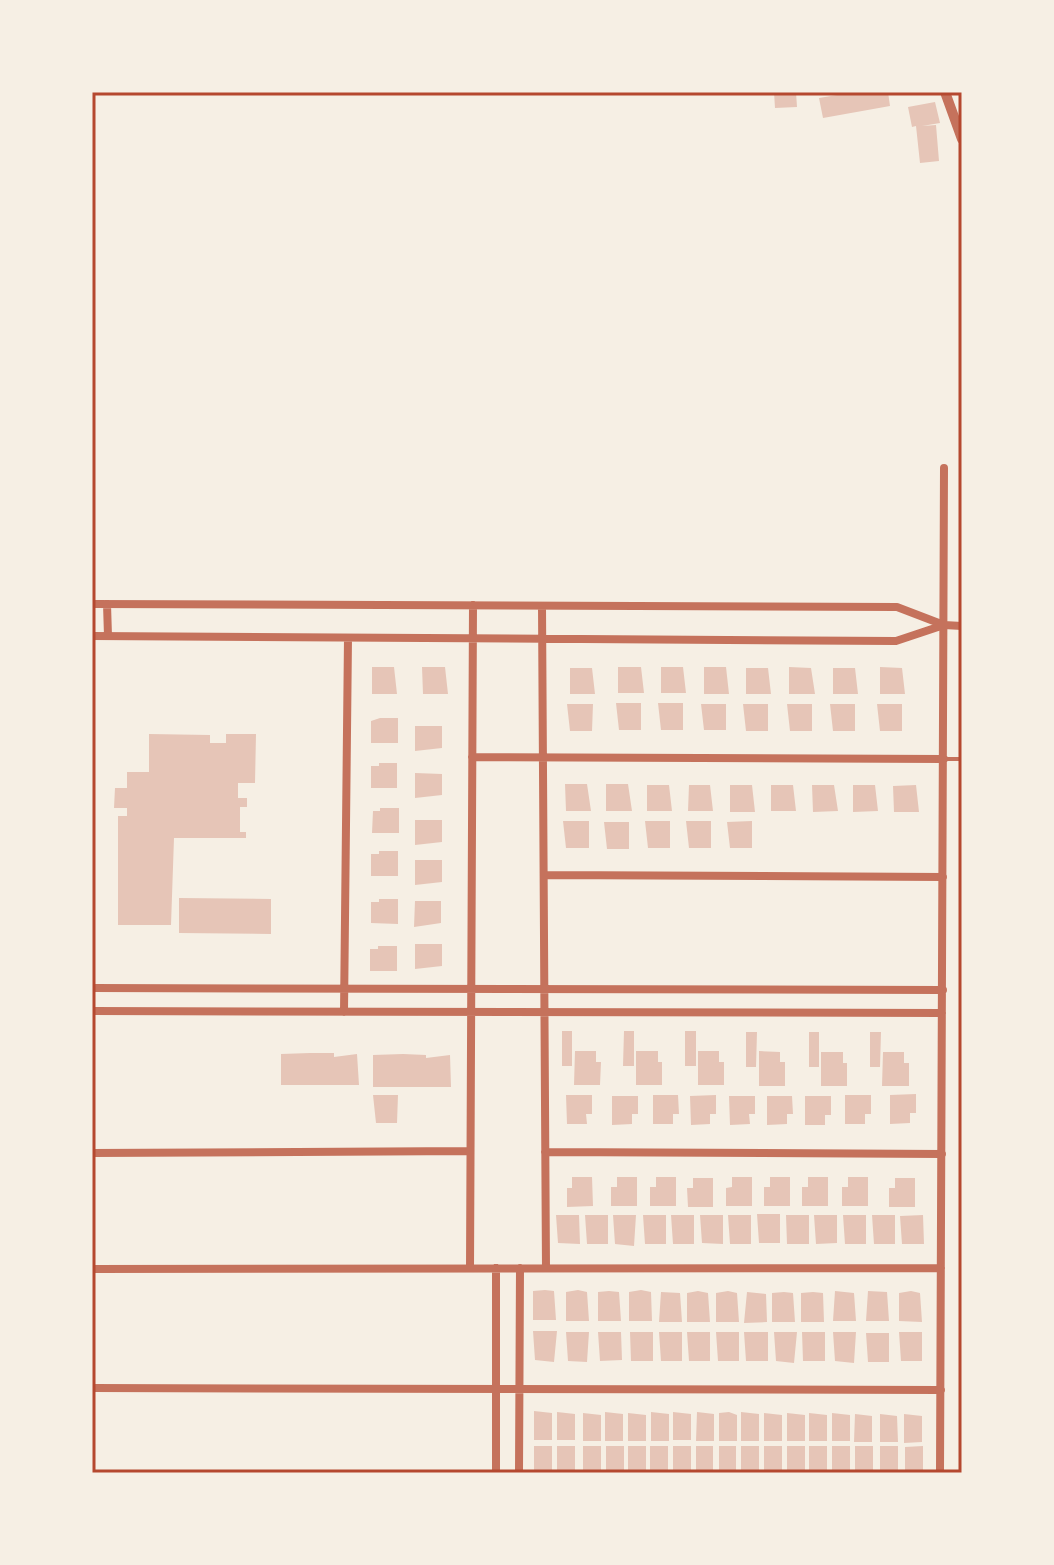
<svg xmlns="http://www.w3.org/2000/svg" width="1054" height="1565" font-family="'Archivo Narrow',sans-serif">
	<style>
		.building { fill: #e6c5b7 }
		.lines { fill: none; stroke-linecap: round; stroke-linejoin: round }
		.service { stroke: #c5725c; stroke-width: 4 }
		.minor { stroke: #c5725c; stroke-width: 8 }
		.tertiary { stroke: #c5725c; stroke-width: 10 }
		.neatline { fill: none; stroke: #b5482f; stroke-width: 3 }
	</style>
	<rect width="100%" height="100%" fill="#f6efe4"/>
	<path class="building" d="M774,92H796L797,107L775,108Z
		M855,92H888L890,106L823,118L819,98Z
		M935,102L940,123L922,126L936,125L939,161L920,163L916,126L912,127L908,107Z
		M372,667H394L397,694H372Z
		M422,667H445L448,694H423Z
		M618,667H641L644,693H618Z
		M661,667H683L686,693H661Z
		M704,667H726L729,694H704Z
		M789,667L811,668L815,694H789Z
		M880,667L902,668L905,694H880Z
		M570,668H592L595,694H570Z
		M746,668H768L771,694H746Z
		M833,668H855L858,694H833Z
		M616,703H641V730H619Z
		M658,703H683V730H661Z
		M567,704H593L592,731H570Z
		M701,704H726V730H704Z
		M743,704H768V731H746Z
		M787,704H812V731H790Z
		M830,704H855V731H833Z
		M877,704H902V731H880Z
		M380,718H398V743H371V721Z
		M415,726H442V748L415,751Z
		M149,734L210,735V743H226V734H256L255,783H238V798H247V807H240V832H246V838H174L171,925H118V816H127V808H114L115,788H127V772H149Z
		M379,763H397V788H371V766H379Z
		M415,773L442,774V795L415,798Z
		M565,784H587L591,811H566Z
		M606,784H628L632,811H606Z
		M647,785H669L672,811H647Z
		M689,785H710L713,811H688Z
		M730,785H752L755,812H730Z
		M771,785H793L796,811H771Z
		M812,785H834L838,811L813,812Z
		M853,785H875L878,811L853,812Z
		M916,785L919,812H894L893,786Z
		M380,808H399V833H372L373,811H380Z
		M415,820H442V842L415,845Z
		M563,821H589V848H566Z
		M645,821H670V848H648Z
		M686,821H711V848H689Z
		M752,821V848H730L727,822Z
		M604,822H629V849H607Z
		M379,851H398V876H371V854H379Z
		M415,860H442V882L415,885Z
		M179,898L271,899V934L179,933Z
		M379,899H398V924L371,923V902H379Z
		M415,901H441V923L414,927Z
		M415,944H442V966L415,969Z
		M378,946H397V971H370V949H378Z
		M562,1031H572V1066H562Z
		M624,1031H634V1066H623Z
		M685,1031H696V1066H685Z
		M746,1032H757L756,1067H746Z
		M809,1032H819V1067H809Z
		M870,1032H881L880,1067H870Z
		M575,1051H596V1062H601L600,1085H574Z
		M636,1051H658V1062H662V1085H636Z
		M698,1051H719V1062H724V1085H698Z
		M759,1051L780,1052V1062H785V1086H759Z
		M821,1052H843V1063H847V1086H821Z
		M883,1052H904V1063H909V1086H882Z
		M310,1053H334V1057L357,1054L359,1085H281V1054Z
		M403,1054L426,1055V1058L450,1055L451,1087H373V1055Z
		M916,1094V1113H910V1123L890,1124V1095Z
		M373,1095H398L397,1123H376Z
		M566,1095H592V1114H586L587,1124H567Z
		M653,1095H678L679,1114H673V1124H653Z
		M716,1095V1114H710V1124L691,1125L690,1096Z
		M845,1095H871V1114H865V1124H845Z
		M612,1096H638V1114H632V1124L612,1125Z
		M729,1096H755V1114H749L750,1124L730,1125Z
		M767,1096H792L793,1114H787V1124L767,1125Z
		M805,1096H831V1115H825V1125H805Z
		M572,1177H592L593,1206L567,1207V1188H572Z
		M617,1177H637V1206H611V1187H617Z
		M656,1177H676V1206H650V1187H656Z
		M732,1177H752V1206H726V1188L732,1187Z
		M770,1177H790V1206H764V1187H770Z
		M808,1177H828V1206H802V1187H808Z
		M848,1177H868V1206H842V1187H848Z
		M693,1178H713V1207H688L687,1188H693Z
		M895,1178H915V1207H889V1188H895Z
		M757,1214H780V1243H759Z
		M556,1215H579L580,1244L558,1243Z
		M585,1215H608V1244H587Z
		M613,1215H636L634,1246L615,1244Z
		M643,1215H666V1244H645Z
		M671,1215H694V1244H673Z
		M700,1215H723V1244L702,1243Z
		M728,1215H751V1244H730Z
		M786,1215H809V1244H787Z
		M814,1215H837V1243L816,1244Z
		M843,1215H866V1244H845Z
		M872,1215H895V1244H874Z
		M923,1215L924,1244H902L900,1216Z
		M545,1290L554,1291L556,1320H533V1291Z
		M578,1290L587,1292L589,1321H566V1292Z
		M641,1290L651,1292L652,1321H629V1292Z
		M609,1291L619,1292L621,1321H598V1292Z
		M698,1291L708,1293L710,1322H687V1293Z
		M728,1291L737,1293L739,1322H716V1293Z
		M835,1291L854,1293L856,1321H833Z
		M868,1291L887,1292L889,1321H866Z
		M911,1291L920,1293L922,1322L899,1321V1293Z
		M661,1292L680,1293L682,1322H659Z
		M747,1292L766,1294L767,1322L744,1323Z
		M784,1292L793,1293L795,1322H772V1293Z
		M813,1292L823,1293L824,1322H801V1293Z
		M533,1331H557L554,1362L535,1360Z
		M566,1332H589L587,1362L568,1361Z
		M598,1332H621L622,1360L600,1361Z
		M630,1332H653V1361H631Z
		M659,1332H682V1361H661Z
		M687,1332H710V1361H689Z
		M716,1332H739V1361H718Z
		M744,1332H768V1361H746Z
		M774,1332H797L794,1363L776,1361Z
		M802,1332H825V1361H803Z
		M833,1332H856L854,1363L835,1361Z
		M899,1332H922V1361H901Z
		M866,1333H889V1362H868Z
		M534,1411L552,1413V1440H534Z
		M557,1412L575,1414V1440H557Z
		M605,1412L623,1414V1441H605Z
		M651,1412L669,1414V1441H651Z
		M673,1412L691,1414V1440H673Z
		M697,1412L714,1414V1441H696Z
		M729,1412L737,1415V1441H719V1413Z
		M741,1412L759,1414V1441H741Z
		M583,1413L601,1415V1441H583Z
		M628,1413L646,1415V1441H628Z
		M764,1413L782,1415V1441H764Z
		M787,1413L805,1415V1441H787Z
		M809,1413L827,1415V1441H809Z
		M832,1413L850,1415V1441H832Z
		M855,1414L872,1416V1442H854Z
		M880,1414L897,1416L898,1442H880Z
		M904,1414L922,1416V1442L904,1443Z
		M534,1446H552V1473L534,1472Z
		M557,1446H575V1473L557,1472Z
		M583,1446H601V1473L583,1472Z
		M606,1446H624V1473L606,1472Z
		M628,1446H646V1473L628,1472Z
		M650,1446H668V1473L650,1472Z
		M673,1446H691V1473L673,1472Z
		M696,1446H713V1473L696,1472Z
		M719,1446H736V1473L719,1472Z
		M741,1446H759V1473L741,1472Z
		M764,1446H782V1473L764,1472Z
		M787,1446H805V1473L787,1472Z
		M809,1446H827V1473L809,1472Z
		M832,1446H850V1473H832Z
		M855,1446H873V1473L855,1472Z
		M880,1446H898V1473H880Z
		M923,1446V1473H905V1447Z"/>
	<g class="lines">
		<path class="service" d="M944,759H962"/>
		<path class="minor" d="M92,604L897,607L944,625
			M107,604L108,636
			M542,606L546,1268
			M92,636L896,641L944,625L962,626
			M472,757L944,759
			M544,875L943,877
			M92,988L943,990
			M92,1011L942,1013
			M344,1012L348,638
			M545,1152L942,1154
			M92,1153L470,1151
			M470,1268L473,605
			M496,1268V1473
			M92,1269L941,1268
			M92,1388L941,1390
			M519,1473L520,1268
			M940,1473L944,468"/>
		<path class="tertiary" d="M945,92L962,139"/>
	</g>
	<rect width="1054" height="1565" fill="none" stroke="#f6efe4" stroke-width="188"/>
	<rect x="94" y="94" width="866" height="1377" class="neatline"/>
</svg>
